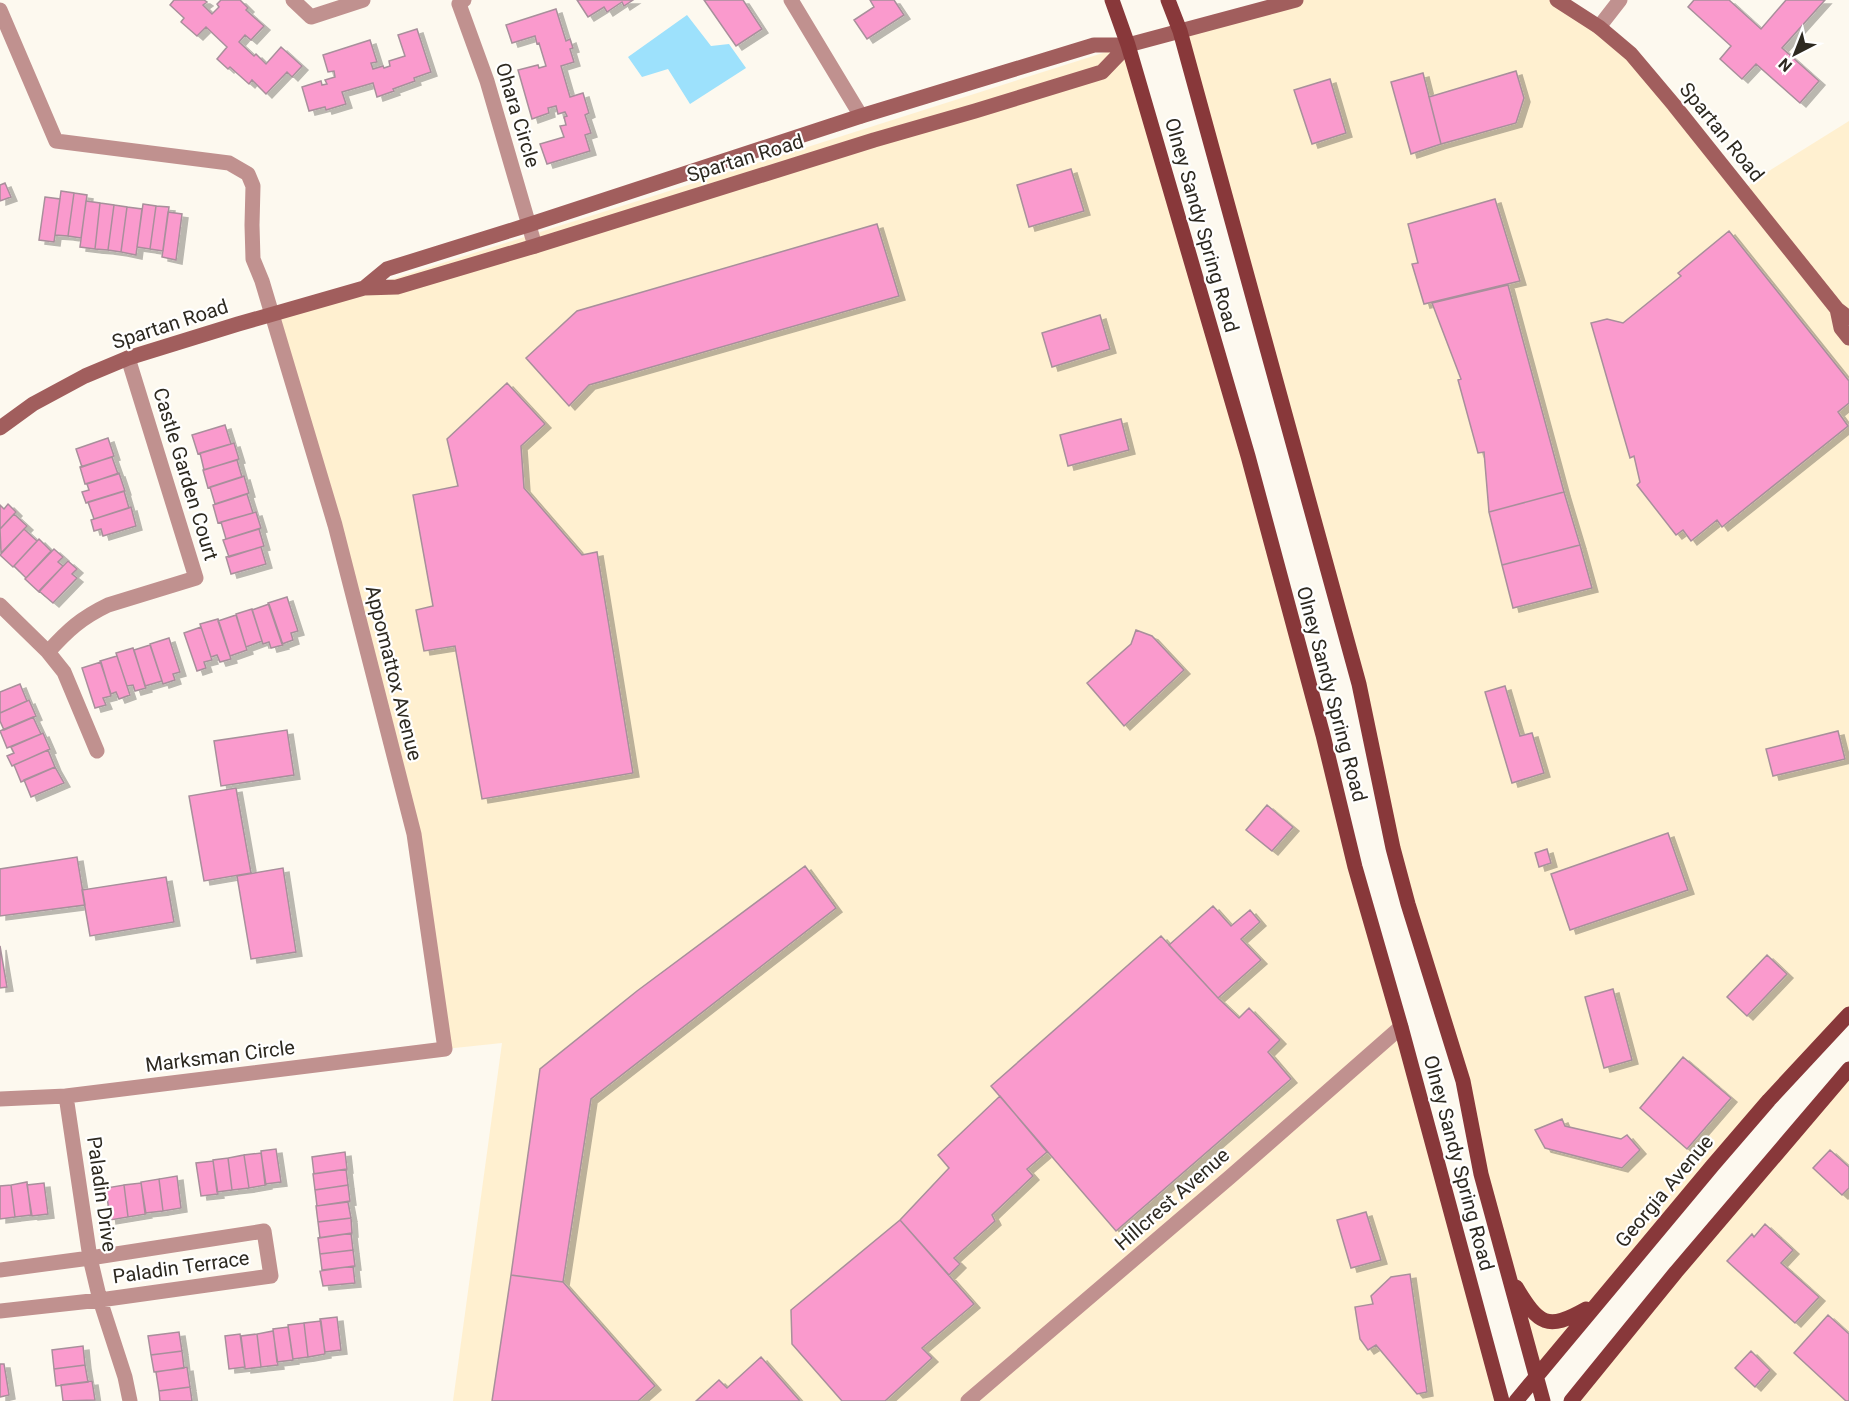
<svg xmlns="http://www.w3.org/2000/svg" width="1849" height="1401" font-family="Roboto,sans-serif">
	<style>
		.built { fill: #fff0d0 }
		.water { fill: #9de1fc }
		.building { fill: #fa9acd; stroke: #a88f9b; stroke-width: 1.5; filter: url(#shadow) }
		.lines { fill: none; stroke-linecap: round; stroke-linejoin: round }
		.street { stroke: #c0918f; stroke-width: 15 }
		.secondary { stroke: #a15e5d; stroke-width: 15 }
		.primary { stroke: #88383a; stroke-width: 15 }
		.labels { text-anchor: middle; stroke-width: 4.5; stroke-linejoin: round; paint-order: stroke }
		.street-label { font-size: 20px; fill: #2d2920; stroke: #fff }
	</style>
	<defs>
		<filter id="shadow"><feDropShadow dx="6" dy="4" stdDeviation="0" flood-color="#0004"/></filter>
	</defs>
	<rect width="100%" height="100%" fill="#fdf9ef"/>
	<path class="built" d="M1296,0H1557L1599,27L1743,190L1772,169L1849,121V1014L1535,1376L1393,848L1359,684L1180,31Z
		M1128,45L1502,1401H453L502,1043L445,1049L414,834L271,314L364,288Z
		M1849,1069V1401H1571Z"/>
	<path class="water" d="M687,15L711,46L729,44L746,68L690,104L668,69L642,77L628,57Z"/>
	<path class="building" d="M174,0H204L207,2L203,5L212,14L219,7L217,4L221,0H240L248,8L246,10L264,26L251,40L245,35L239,42L254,56L256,54L266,64L281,47L302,66L292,77L287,72L266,94L252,80L249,84L230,67L228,69L217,59L227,47L206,27L197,36L181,22L184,18L170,5Z
		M577,0H633L624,6L622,2L607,12L604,7L588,17Z
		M704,0H743L762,29L736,46Z
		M870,0H894L904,15L867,39L854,20L874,7Z
		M1694,0H1729L1761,29L1786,0H1825L1782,48L1819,81L1800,103L1756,64L1742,79L1720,59L1731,46L1688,7Z
		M556,9L566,41L570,39L573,48L570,49L574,62L561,66L570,97L583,93L589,113L585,115L591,133L585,135L590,151L547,164L540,144L564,137L560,126L566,125L564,117L567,116L565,112L558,114L556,106L548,108L549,113L532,119L518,70L538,65L539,68L546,66L539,43L537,44L535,36L512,43L506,25Z
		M417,29L431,72L414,78L415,81L393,89L394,91L377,97L373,83L342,92L346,104L326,110L325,107L309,111L302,87L321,81L322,85L327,84L325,80L335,77L334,71L328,72L323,55L370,40L377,62L371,63L373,69L383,66L384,68L390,66L389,61L405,56L398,35Z
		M1516,71L1524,98L1516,123L1441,144L1429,97Z
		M1423,73L1441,144L1411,154L1391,82Z
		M1330,79L1346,133L1312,144L1294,90Z
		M1071,169L1084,211L1029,227L1017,185Z
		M5,183L11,197L0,201V185Z
		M61,191L74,193L68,236L55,235Z
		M74,193L87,195L81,238L68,236Z
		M45,197L60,199L54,242L39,240Z
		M1495,199L1520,281L1424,304L1412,264L1418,263L1408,224Z
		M86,201L100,203L95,249L80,247Z
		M100,203L114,205L108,250L95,249Z
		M143,204L156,206L150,249L137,247Z
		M114,205L127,207L121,252L108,250Z
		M156,206L169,207L163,251L150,249Z
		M127,207L142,209L136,255L121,252Z
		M168,212L182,214L176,260L162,257Z
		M877,224L899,296L589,385L569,406L526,358L577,311Z
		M1729,231L1849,381V403L1838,412L1848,426L1722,527L1717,520L1691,541L1683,530L1676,535L1637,485L1640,482L1634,456L1630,458L1591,323L1607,319L1623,323L1681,276L1678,273Z
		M1508,285L1564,492L1489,512L1484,452L1478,453L1458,380L1461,379L1432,303Z
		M1100,315L1110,349L1052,367L1042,333Z
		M507,383L545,424L521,446L524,488L582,555L597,552L633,773L482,799L455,646L424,651L416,610L433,606L413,495L458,486L447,439Z
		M1121,419L1129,450L1068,466L1060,435Z
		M225,425L231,444L198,454L192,435Z
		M108,438L114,456L82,467L76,449Z
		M234,443L239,459L204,470L200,453Z
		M112,457L118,474L85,484L80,467Z
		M237,460L242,477L208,488L203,470Z
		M119,473L125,491L86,503L82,492L89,490L87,484Z
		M244,476L249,493L215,504L210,487Z
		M124,491L129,508L94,519L88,502Z
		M1564,492L1580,545L1502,565L1489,512Z
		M247,494L253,513L218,523L213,505Z
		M8,504L16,512L0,529V505L4,509Z
		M131,507L136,526L103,536L101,529L94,531L91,520Z
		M256,512L261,528L226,539L221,522Z
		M14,514L27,526L1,553L0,529Z
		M24,529L37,541L13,567L0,555Z
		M259,529L264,546L229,557L223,540Z
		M39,539L51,551L26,578L14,566Z
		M1580,545L1592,588L1513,608L1502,565Z
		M261,547L266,564L231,574L226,557Z
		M54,549L63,557L58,562L63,566L39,592L25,579Z
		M68,561L77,569L72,574L77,578L53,603L39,591Z
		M287,597L298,631L291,633L293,640L282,644L268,603Z
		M269,604L283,645L271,648L269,642L263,644L252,610Z
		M252,609L262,641L246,647L236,614Z
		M236,615L247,650L230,656L218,621Z
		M218,619L231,659L220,662L217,655L211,657L200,624Z
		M201,627L212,660L204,662L206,668L197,671L184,633Z
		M1136,630L1152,636L1184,670L1124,726L1087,683L1131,644Z
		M169,638L180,672L173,674L175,680L163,684L150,644Z
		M150,645L162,681L145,686L134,650Z
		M133,648L146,688L135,691L133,685L127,686L116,653Z
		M117,656L130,695L119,699L116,692L111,694L100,661Z
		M101,662L111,696L103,698L106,705L95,708L82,668Z
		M20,684L27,701L0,713V692Z
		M1505,686L1520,736L1532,733L1544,773L1512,783L1485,692Z
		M29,700L36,716L4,730L0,721V713Z
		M33,717L41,734L7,748L0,731Z
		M287,730L294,775L221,786L214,741Z
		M1838,731L1845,759L1773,776L1766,749Z
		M43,733L50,749L12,766L7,756L14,753L11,747Z
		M48,750L55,767L21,782L14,765Z
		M55,767L64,783L31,797L24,780Z
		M236,788L251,873L204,881L189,796Z
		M1267,805L1293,827L1272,851L1246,830Z
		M1668,833L1688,890L1570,930L1551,874Z
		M1547,849L1551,863L1539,867L1535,853Z
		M77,857L85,905L0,916V869Z
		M805,866L836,908L591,1099L563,1282L511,1275L540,1069L637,991Z
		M283,868L296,952L251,959L237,876Z
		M166,877L174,922L90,936L82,890Z
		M1213,906L1231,926L1250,910L1260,922L1241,939L1261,960L1218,998L1169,945Z
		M1161,936L1218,998L1239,1018L1249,1008L1280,1040L1268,1052L1291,1079L1116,1231L991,1086Z
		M0,946L7,987L0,988Z
		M1767,955L1787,974L1747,1016L1727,997Z
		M1613,989L1632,1060L1604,1068L1585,997Z
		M1683,1057L1731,1098L1687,1149L1640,1108Z
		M1000,1096L1047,1152L1027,1169L1033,1176L992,1215L995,1221L954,1258L960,1264L949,1275L900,1220L949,1168L938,1155Z
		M1562,1119L1565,1126L1621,1139L1627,1135L1640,1150L1622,1168L1545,1148L1535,1130Z
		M276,1149L281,1182L265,1184L261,1151Z
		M1830,1150L1849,1167V1188L1842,1195L1813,1168Z
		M345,1152L347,1169L314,1174L312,1157Z
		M261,1153L266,1185L249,1188L244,1155Z
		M244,1155L249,1188L232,1190L228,1158Z
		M228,1158L232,1190L217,1192L213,1160Z
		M213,1161L218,1194L201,1196L196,1163Z
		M346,1169L348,1185L315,1190L313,1174Z
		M177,1176L181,1208L163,1211L159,1179Z
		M159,1179L163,1211L145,1213L141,1182Z
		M27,1182L31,1215L15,1217L11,1185Z
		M44,1183L48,1214L32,1216L27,1185Z
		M141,1183L146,1214L128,1217L124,1185Z
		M11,1185L15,1217L0,1219V1186Z
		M124,1185L128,1217L110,1220L106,1188Z
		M348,1185L350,1201L317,1206L315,1190Z
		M348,1202L351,1218L318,1222L316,1206Z
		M1366,1212L1381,1260L1351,1268L1337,1220Z
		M351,1218L352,1233L320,1238L318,1222Z
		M900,1220L974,1304L922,1348L932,1358L885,1401H842L792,1344L791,1310Z
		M1765,1224L1793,1250L1781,1263L1819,1297L1795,1323L1727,1261L1752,1234L1754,1237Z
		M351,1233L353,1250L320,1254L318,1238Z
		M353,1250L355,1266L322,1270L320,1254Z
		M353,1266L355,1283L323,1286L320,1271Z
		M1410,1274L1427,1392L1417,1394L1376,1345L1368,1350L1360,1339L1355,1307L1373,1304L1371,1296L1391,1277Z
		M511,1275L563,1282L655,1386L638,1401H492Z
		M1828,1315L1849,1334V1401H1846L1794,1353Z
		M337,1317L341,1350L325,1352L320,1319Z
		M321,1321L325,1354L308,1357L304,1323Z
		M304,1323L308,1357L293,1359L288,1325Z
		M288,1327L293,1360L277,1362L273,1329Z
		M273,1331L278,1365L261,1367L257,1334Z
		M179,1332L182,1351L151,1355L148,1336Z
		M240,1334L245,1367L229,1369L225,1336Z
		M257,1334L261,1367L245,1369L241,1336Z
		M83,1346L85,1365L54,1369L52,1350Z
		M182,1351L184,1368L154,1372L151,1355Z
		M1751,1351L1770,1370L1755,1387L1735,1368Z
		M761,1357L800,1401H696L719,1380L727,1388Z
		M0,1364H4L9,1395L0,1397Z
		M85,1365L88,1382L56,1386L54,1369Z
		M187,1367L190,1387L159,1391L156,1372Z
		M92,1381L95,1400L63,1401L61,1385Z
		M190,1387L192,1401H160L159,1391Z"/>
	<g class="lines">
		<path class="street" d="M293,0L311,17L363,0
			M464,0L459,4L487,81L535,246
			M791,0L861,116
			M0,10L56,141L229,163L248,174L253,186L252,225L253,259L262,281L335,525L414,834L445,1049L66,1096L0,1099
			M1599,27L1620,0
			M0,605L48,652L64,672L97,751
			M48,652C68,630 81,618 108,605L196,578L128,358
			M66,1096L90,1258L100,1300L125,1377L130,1401
			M0,1270L90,1258L264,1231L271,1276L100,1300L0,1311
			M968,1401L1230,1177L1401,1027"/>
		<path class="secondary" d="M1557,0L1599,27L1631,54L1674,105L1837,309L1849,318
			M364,288L387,269L528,225L861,116L1094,45H1128L1296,0
			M1837,309L1841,328L1849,338
			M0,428L33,404L85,376L128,358L238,324L364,288L397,287L535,246L874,140L975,111L1102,72L1128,45"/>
		<path class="primary" d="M1112,0L1128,45L1248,456L1323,735L1355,867L1401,1027L1502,1401
			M1168,0L1180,31L1359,684L1393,848L1408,904L1463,1081L1481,1174L1543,1401
			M1516,1287C1539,1325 1547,1331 1586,1309
			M1516,1401L1713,1165L1769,1100L1849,1014
			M1571,1401L1676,1272L1849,1069"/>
	</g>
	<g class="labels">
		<g class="street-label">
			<text transform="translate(518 115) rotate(73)" y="7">Ohara Circle</text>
			<text transform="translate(1722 132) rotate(51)" y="7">Spartan Road</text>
			<text transform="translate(745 158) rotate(-17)" y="7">Spartan Road</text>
			<text transform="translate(1202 225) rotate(74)" y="7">Olney Sandy Spring Road</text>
			<text transform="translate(170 324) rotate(-18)" y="7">Spartan Road</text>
			<text transform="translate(186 474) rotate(73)" y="7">Castle Garden Court</text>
			<text transform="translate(394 673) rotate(76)" y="7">Appomattox Avenue</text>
			<text transform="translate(1332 694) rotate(75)" y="7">Olney Sandy Spring Road</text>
			<text transform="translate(220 1056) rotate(-7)" y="7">Marksman Circle</text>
			<text transform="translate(1459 1163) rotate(75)" y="7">Olney Sandy Spring Road</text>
			<text transform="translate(1664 1191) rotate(-50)" y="7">Georgia Avenue</text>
			<text transform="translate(102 1194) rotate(82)" y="7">Paladin Drive</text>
			<text transform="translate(1172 1199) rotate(-41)" y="7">Hillcrest Avenue</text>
			<text transform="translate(181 1267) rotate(-8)" y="7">Paladin Terrace</text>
		</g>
	</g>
	<g transform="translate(1795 54) rotate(222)" stroke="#ffffff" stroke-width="4.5" paint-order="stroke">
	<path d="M0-4.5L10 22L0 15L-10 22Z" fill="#2d2920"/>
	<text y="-9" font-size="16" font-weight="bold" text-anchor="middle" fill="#2d2920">N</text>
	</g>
</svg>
